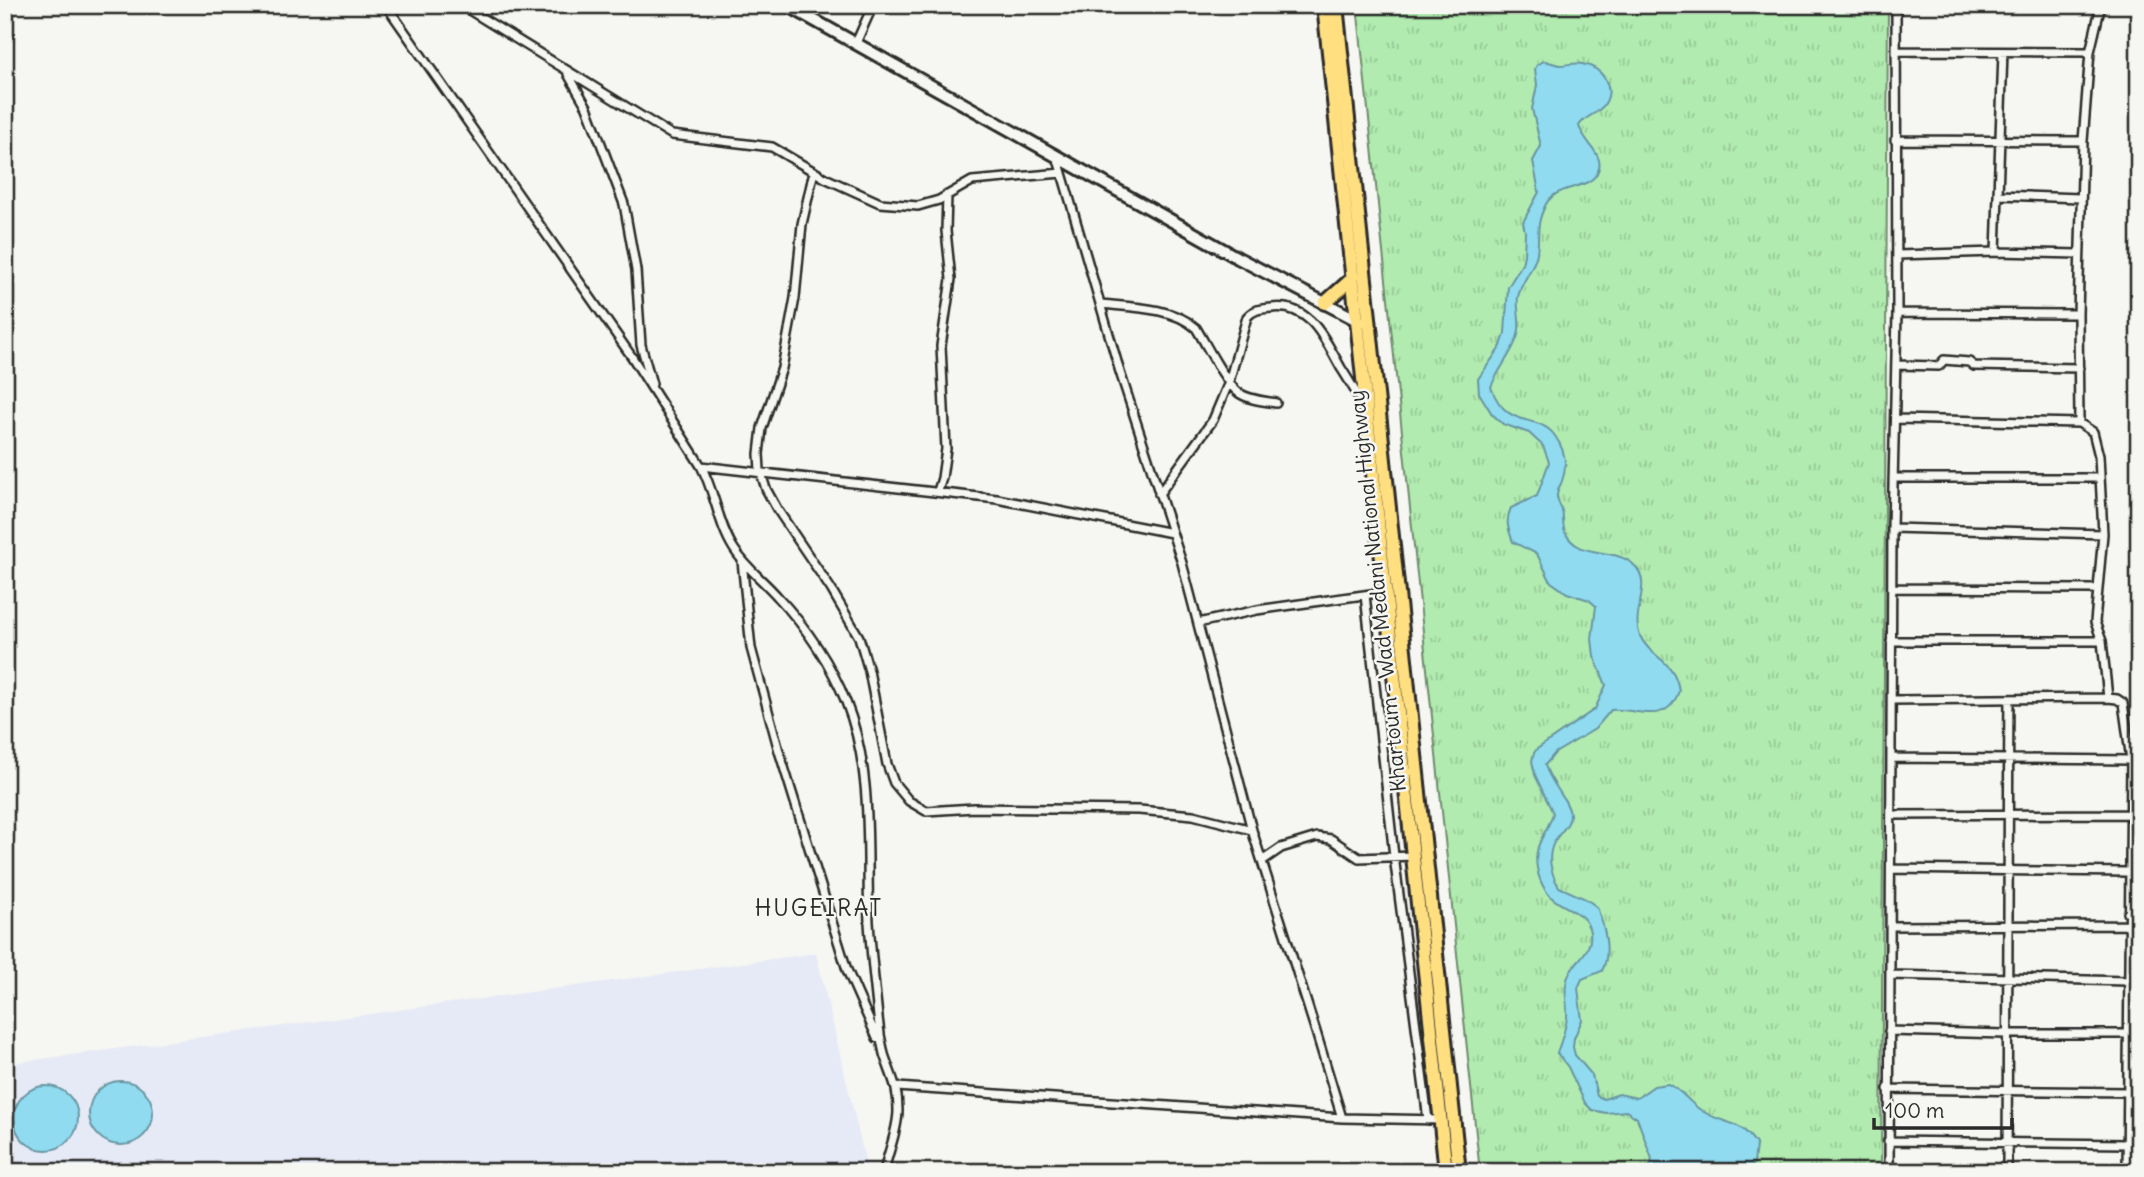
<svg xmlns="http://www.w3.org/2000/svg" width="2144" height="1177" font-family="Delius,sans-serif">
	<style>
		.built { fill: #e6eaf6 }
		.grass { fill: url(#grass-tufts); stroke: #6e8b6d; stroke-width: 2 }
		.water { fill: #90dbf0; stroke: #6895a1; stroke-width: 2 }
		.lines { fill: none; stroke-linecap: round; stroke-linejoin: round }
		.street-casing { stroke: #2b2b2b; stroke-width: 12 }
		.secondary-casing { stroke: #2b2b2b; stroke-width: 16 }
		.highway-casing { stroke: #2b2b2b; stroke-width: 18 }
		.street { stroke: #f6f6f2; stroke-width: 7 }
		.secondary { stroke: #f6f6f2; stroke-width: 10 }
		.highway { stroke: #ffdf80; stroke-width: 12 }
		.labels { text-anchor: middle; stroke-width: 5; stroke-linejoin: round; paint-order: stroke }
		.street-label { font-size: 21px; fill: #2b2b2b; stroke: #f6f6f2 }
		.neighbourhood-label { font-size: 23px; letter-spacing: 2px; fill: #2b2b2b; stroke: #f6f6f2 }
	</style>
	<defs>
		<pattern id="grass-tufts" width="24" height="20" patternUnits="userSpaceOnUse" patternTransform="scale(1.75)"><rect width="24" height="20" fill="#b1ebaf"/><path d="M3 7l-1-3M5 7V3M7 7l1-3M15 17l-1-3M17 17v-4M19 17l1-3" fill="none" stroke="#98ca97"/></pattern>
	</defs>
	<rect width="100%" height="100%" fill="#f6f6f2"/>
	<filter id="ink" filterUnits="userSpaceOnUse"><feTurbulence type="fractalNoise" baseFrequency=".0143" numOctaves="2"/><feDisplacementMap in="SourceGraphic" scale="14" xChannelSelector="R" yChannelSelector="G"/><feConvolveMatrix kernelMatrix="1 2 1 2 8 2 1 2 1" color-interpolation-filters="sRGB"/></filter>
	<g filter="url(#ink)">
		<path class="built" d="M816,953L868,1172H5V1064Z"/>
		<path class="grass" d="M1357,5H1888L1881,1172H1480Z"/>
		<path class="water" d="M1544,61C1550,62 1554,64 1560,65C1568,65 1575,62 1582,64C1602,67 1616,87 1604,105C1597,115 1584,116 1579,126C1583,140 1603,154 1599,168C1593,193 1557,181 1545,206C1535,227 1540,233 1537,253C1535,268 1521,281 1518,297C1516,309 1522,322 1518,335C1513,353 1498,369 1491,387C1507,432 1539,412 1555,436C1565,450 1568,465 1562,481C1560,486 1557,491 1557,496C1557,502 1561,506 1562,511C1564,518 1562,525 1565,532C1578,560 1614,546 1634,565C1654,583 1630,613 1640,636C1651,659 1675,659 1679,691C1666,728 1636,707 1611,710L1595,729L1555,753L1545,765C1549,781 1570,802 1570,815C1570,825 1561,831 1556,839C1546,854 1550,872 1559,887L1586,899L1597,907C1604,926 1612,952 1602,971L1582,979L1578,988L1582,1020L1574,1038L1573,1047L1575,1055L1592,1075L1597,1096L1604,1099L1619,1094L1637,1098L1654,1086L1668,1084C1683,1090 1690,1105 1704,1112C1727,1126 1738,1118 1756,1144L1754,1164L1749,1172H1648L1652,1159L1637,1118L1626,1111L1606,1113L1592,1110L1585,1103L1568,1067L1557,1053C1561,1041 1566,1029 1567,1017C1568,1003 1562,988 1569,974C1576,959 1593,952 1590,932C1586,911 1565,910 1551,897C1539,885 1533,863 1538,847C1542,835 1550,825 1553,813L1535,775L1532,761L1534,753L1537,749L1595,709L1606,685L1594,656L1592,639L1596,606L1589,600L1567,593L1551,582L1537,554L1513,542C1508,529 1505,520 1511,508L1537,496L1549,462L1543,446L1529,433L1503,424L1492,414L1479,393L1478,379L1501,346L1505,333L1508,287L1522,264L1524,255L1525,232L1523,222L1539,192L1533,161L1541,146L1532,109L1537,85L1535,69L1537,65Z
			M89 1113a32 32 0 1 1 64 0a32 32 0 1 1-64 0Z
			M14 1118a32 32 0 1 1 64 0a32 32 0 1 1-64 0Z"/>
		<g class="lines">
			<defs>
				<path id="street" d="M386,5L632,357L701,466C715,492 718,524 734,549C746,568 763,580 777,596C806,627 830,662 846,702C874,772 866,849 869,922C871,954 875,986 878,1017C879,1030 881,1042 884,1054C891,1076 898,1085 898,1110C898,1131 888,1151 884,1172
					M461,5L672,135L772,147L825,178L880,203L918,206L939,200L972,181L1062,173
					M856,43L873,5
					M1896,51L2090,52
					M568,74L587,107L624,204L636,270L641,345L652,384
					M1895,140L2083,141
					M1057,156L1120,372L1182,563L1252,830L1316,1032L1342,1118
					M814,171L802,224L795,298L782,368L762,428L759,454L760,470L766,489L777,509L831,589L859,637L869,671L887,764L894,783L909,801L926,811L974,808L1139,810L1193,815L1252,830
					M1999,195L2081,198
					M1996,252L2003,52
					M1897,255L1996,252L2079,254
					M1100,304C1131,307 1172,307 1196,328C1206,344 1225,383 1239,393C1249,400 1264,401 1276,403
					M1897,313L2078,314
					M1896,365L1939,366L1944,360L1969,362L1974,366L2079,368
					M1895,419L2079,423L2093,432L2099,456L2103,534L2095,622L2102,641L2108,698
					M2079,423L2078,314L2083,141L2090,52L2101,5
					M701,466L997,499L1172,533
					M1893,478H2100
					M938,491L942,478L946,449L941,346L951,279L946,231L947,195
					M1159,494L1213,420L1229,382L1247,317C1254,309 1261,309 1271,308C1310,302 1325,340 1341,368C1349,380 1356,393 1364,406
					M1892,528L2103,534
					M742,561L751,648L779,751L847,970L877,1038
					M1892,588L2098,589
					M1365,595L1394,856L1428,1120
					M1198,623L1257,610L1385,592
					M1891,641H2102
					M1892,700L2108,698L2117,699L2123,703L2131,760L2127,1172
					M1891,758L2131,760
					M1891,815L2130,814
					M1262,861L1281,848L1317,837L1331,839L1359,858L1413,856
					M1891,869L2128,872
					M2128,913L2139,922
					M1890,926L2128,925
					M1890,975L2128,981
					M1889,1031L2006,1034H2128
					M897,1087L1342,1118L1442,1120
					M1888,1089L2127,1092
					M1888,1141L2127,1144
					M1889,1172L1892,528L1897,313L1896,5
					M2007,1172C2008,1014 2007,857 2009,700"/>
				<path id="secondary" d="M787,5L1238,258L1361,322"/>
				<path id="highway" d="M1324,5L1446,1172
					M1336,5L1459,1172
					M1325,303L1352,279"/>
			</defs>
			<use href="#street" class="street-casing"/>
			<use href="#secondary" class="secondary-casing"/>
			<use href="#highway" class="highway-casing"/>
			<use href="#street" class="street"/>
			<use href="#secondary" class="secondary"/>
			<use href="#highway" class="highway"/>
		</g>
	</g>
	<g class="labels">
		<g class="street-label">
			<text transform="translate(1378 591) rotate(-96)" y="7">Khartoum - Wad Medani National Highway</text>
		</g>
		<g class="neighbourhood-label">
			<text x="819" y="916">HUGEIRAT</text>
		</g>
	</g>
	<rect width="2144" height="1177" fill="none" stroke="#f6f6f2" stroke-width="28"/>
	<rect x="14" y="14" width="2116" height="1149" fill="none" stroke="#2b2b2b" stroke-width="2.5" filter="url(#ink)"/>
	<path d="M1874 1118v10h138v-10" fill="none" stroke="#2b2b2b" stroke-width="3.5"/>
	<text x="1885" y="1118" font-size="21" fill="#2b2b2b" stroke="#f6f6f2" stroke-width="5" paint-order="stroke">100 m</text>
</svg>
